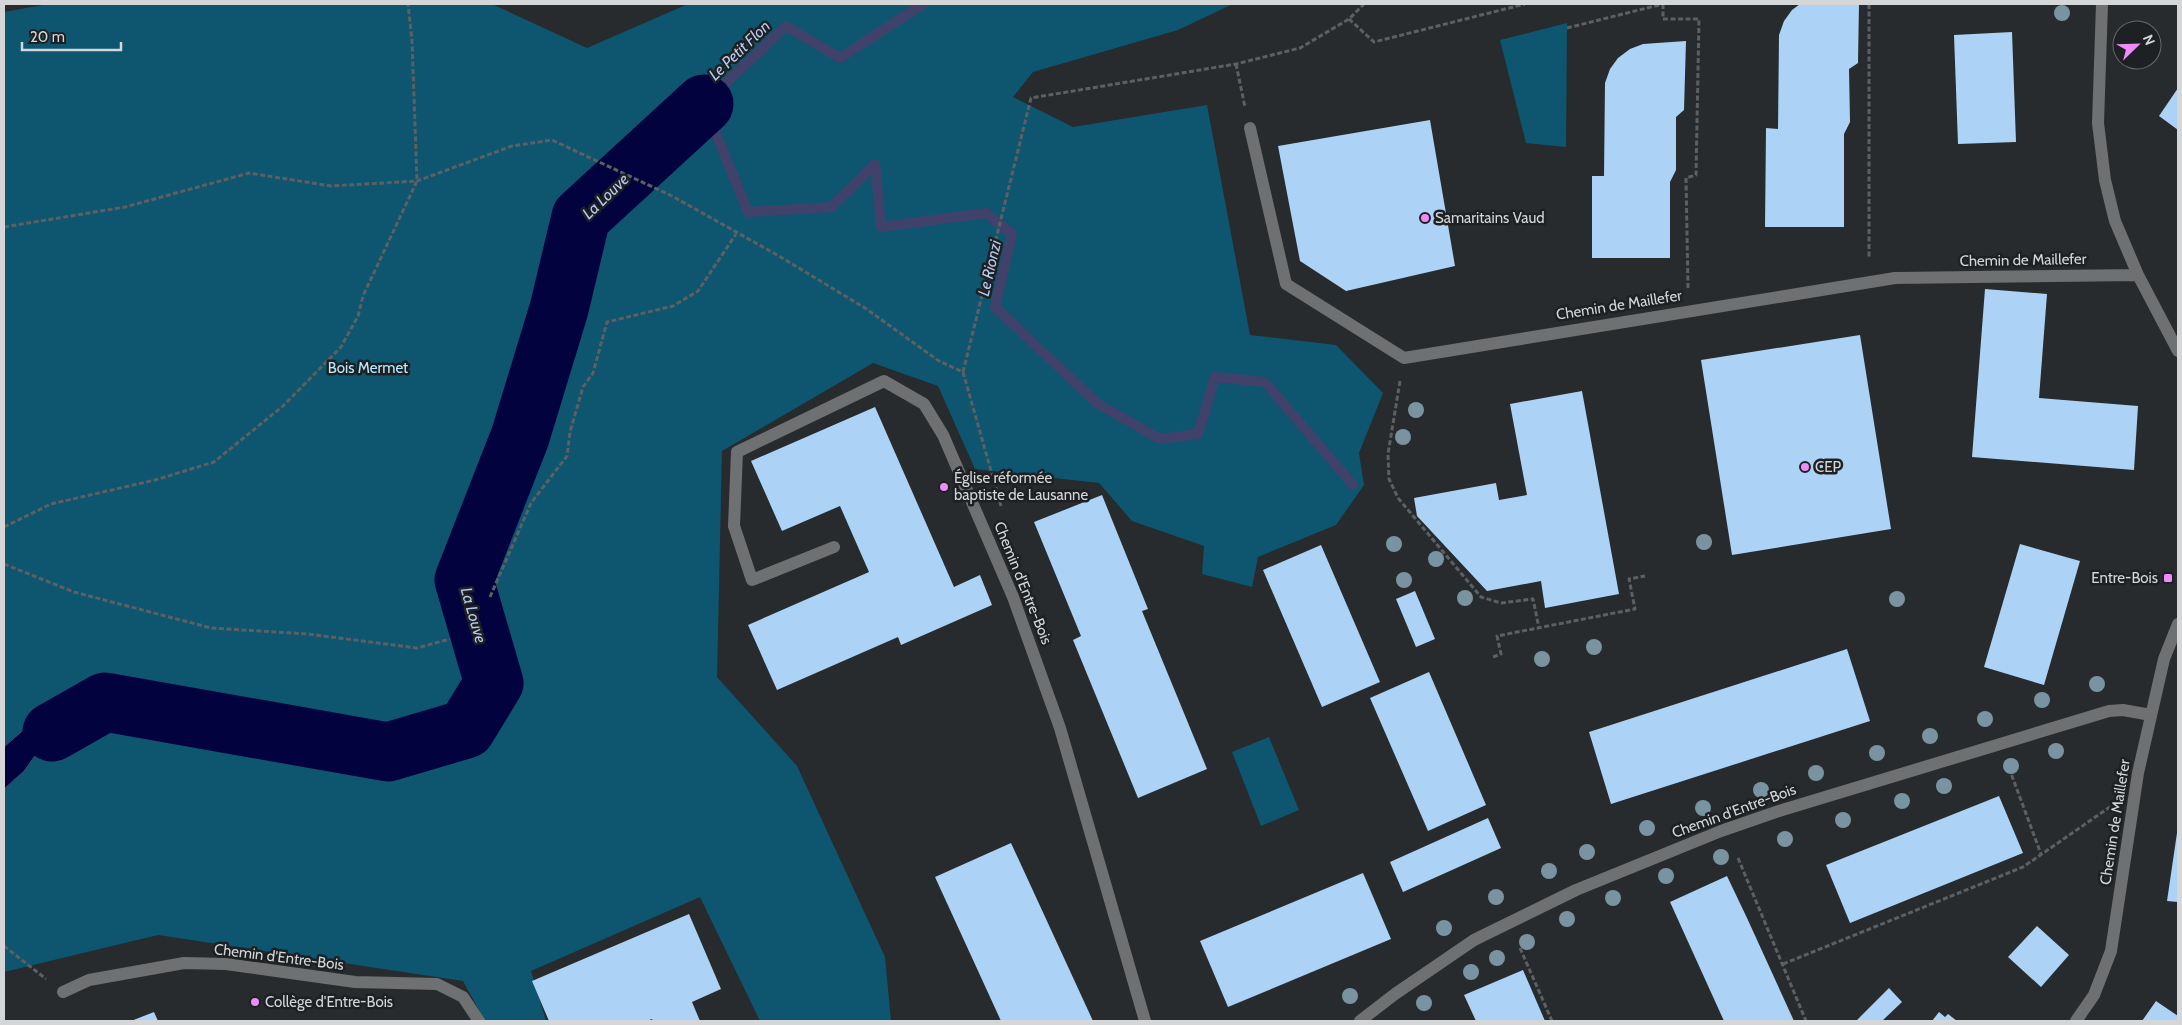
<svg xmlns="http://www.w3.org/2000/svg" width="2182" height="1025" font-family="Cabin,sans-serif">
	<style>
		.green { fill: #0e556f }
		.water { fill: #02033e; stroke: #41426c }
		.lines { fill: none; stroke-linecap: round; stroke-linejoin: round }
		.stream { stroke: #41426c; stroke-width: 10 }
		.river { stroke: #02033e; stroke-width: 59 }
		.building { fill: #acd2f6 }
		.path { stroke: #5c6062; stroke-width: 3; stroke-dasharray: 5 2.5; stroke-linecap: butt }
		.minor { stroke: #6e7071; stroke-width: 12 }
		.tree { fill: #7994a0 }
		.poi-dot { fill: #ed8cf9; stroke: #1d2123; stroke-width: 2 }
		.labels { text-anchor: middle; stroke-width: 5; stroke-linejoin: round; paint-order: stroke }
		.poi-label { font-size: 15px; fill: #d4d6d8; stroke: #1d2123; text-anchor: start }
		.street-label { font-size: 15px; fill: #d4d6d8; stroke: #1d2123 }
		.park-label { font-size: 15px; fill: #bce9ff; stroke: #1d2123 }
		.water-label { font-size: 16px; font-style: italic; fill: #b9c9ee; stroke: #1d2123 }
	</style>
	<rect width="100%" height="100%" fill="#272b2d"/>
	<path class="green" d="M48,4H492L587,48L688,4H1233L1178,30L1033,72L1013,97L1073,127L1207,105L1250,335L1336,345L1383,393L1359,453L1364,485L1336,525L1258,557L1252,587L1202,574L1204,546L1132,521L1099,483L975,469L938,386L873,363L722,451L717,677L797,766L885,957L891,1021H760L700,897L531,971L546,1021H485L463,981L158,935L4,972V789L24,771L52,706L4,747V12Z
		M1567,23L1566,147L1526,143L1500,40Z
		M1269,737L1299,810L1261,826L1232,752Z"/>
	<path class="water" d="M52,705V732L24,771L4,789V747Z"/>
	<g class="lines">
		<path class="stream" d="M923,4L840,58L786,26L704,104L748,212L831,207L875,164L881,227L986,213L1012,234L995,307L1098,404L1160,439L1198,434L1215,377L1265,382L1353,485"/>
		<path class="river" d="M52,732L105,702L388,752L466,729L494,683L464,580L520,437L559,309L581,217L704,104"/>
	</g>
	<path class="building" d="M1800,4H1859L1858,63L1849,69L1850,122L1844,134V227H1765L1766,128L1778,129L1779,35L1784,21L1792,10Z
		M2012,32L2016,142L1958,144L1954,35Z
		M1686,41L1684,110L1676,117V170L1670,182V258H1592V176H1604L1605,83L1610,69L1618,58L1630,49L1643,44Z
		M2178,88V130L2159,116Z
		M1430,120L1455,266L1346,291L1300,261L1278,146Z
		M1985,289L2047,294L2039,398L2138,406L2134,470L1972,457Z
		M1860,335L1891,529L1732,555L1701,360Z
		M1582,391L1619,594L1545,608L1541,581L1487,591L1417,516L1414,498L1496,483L1499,500L1527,495L1510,404Z
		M875,407L954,587L980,575L992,605L901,645L898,637L777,690L748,625L869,572L840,506L782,531L751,461Z
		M1102,495L1148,609L1142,611L1207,769L1138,798L1073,640L1081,636L1034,522Z
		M2020,544L2080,561L2044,685L1984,667Z
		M1321,545L1380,682L1322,707L1263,570Z
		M1415,591L1435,639L1416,647L1396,599Z
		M1847,649L1870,721L1611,804L1589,732Z
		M1429,672L1486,805L1428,831L1370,698Z
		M1999,796L2023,853L1850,923L1826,865Z
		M1488,818L1501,848L1403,892L1390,862Z
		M2177,833H2178V902L2167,901Z
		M1011,843L1093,1021H1001L935,877Z
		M1363,873L1391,939L1228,1007L1200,941Z
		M1727,876L1747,918L1794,1021H1724L1670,902Z
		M689,914L721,989L692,1002L700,1021H653L652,1019L647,1021H549L532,981Z
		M2037,926L2069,955L2041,987L2008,957Z
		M1523,970L1545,1021H1476L1464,995Z
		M1889,988L1902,1002L1882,1021H1856Z
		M2156,1001L2178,1016V1021H2142Z
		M154,1012L158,1021H131Z
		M1939,1012L1945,1017L1948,1014L1957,1021H1932Z"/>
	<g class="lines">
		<path class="path" d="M1663,4V19H1699L1696,175L1686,178L1688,288
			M1869,4V259
			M1349,19L1374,42L1525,4
			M1567,28L1663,4
			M1236,64L1245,107
			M4,227L125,207L249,173L331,186L417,181L512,146L552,140L672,196L779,256L865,308L939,361L963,372
			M963,372L1031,98L1236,64L1300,48L1349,19L1364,4
			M963,372L1001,506
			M1400,381L1388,454L1389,479L1398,498L1481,597L1501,603L1533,599L1539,628
			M4,527L51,504L155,480L214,462L283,406L341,347L358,316L363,296L417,181L412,41L408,4
			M4,564L74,592L211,628L308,634L417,648L450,639
			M490,597L531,503L567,456L570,432L583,387L593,373L607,322L673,306L698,291L736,234
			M1493,657L1501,654L1497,636L1635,609L1629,579L1645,576
			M2009,768L2041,854
			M1738,858L1806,1021
			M4,946L46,979
			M1520,948L1552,1021
			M1783,964L2023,867L2110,807"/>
		<path class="minor" d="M2102,4L2098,123L2105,180L2115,221L2138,275L2178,351
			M1250,128L1286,284L1404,358L1895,278L2138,275
			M834,547L752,580L734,526L737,452L884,381L924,404L943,435L1013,597L1060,728L1145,1021
			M63,992L89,980L184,963L226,964L355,982L437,984L463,997L479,1021
			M1360,1021L1395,994L1474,940L1576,890L1721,831L1779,811L2109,711L2123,710L2151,715
			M2076,1021L2094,995L2111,951L2138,773L2164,659L2178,624"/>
	</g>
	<g class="tree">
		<circle cx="2062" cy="13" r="8"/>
		<circle cx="1416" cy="410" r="8"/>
		<circle cx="1403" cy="437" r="8"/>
		<circle cx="1704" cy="542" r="8"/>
		<circle cx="1394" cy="544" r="8"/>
		<circle cx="1436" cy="559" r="8"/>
		<circle cx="1404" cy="580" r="8"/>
		<circle cx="1465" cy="598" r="8"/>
		<circle cx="1897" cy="599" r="8"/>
		<circle cx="1594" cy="647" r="8"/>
		<circle cx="1542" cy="659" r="8"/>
		<circle cx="2097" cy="684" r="8"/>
		<circle cx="2042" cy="700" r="8"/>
		<circle cx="1985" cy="719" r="8"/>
		<circle cx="1930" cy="736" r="8"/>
		<circle cx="2056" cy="751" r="8"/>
		<circle cx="1877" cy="753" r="8"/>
		<circle cx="2011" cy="766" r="8"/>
		<circle cx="1816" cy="773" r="8"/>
		<circle cx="1944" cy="786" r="8"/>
		<circle cx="1761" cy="790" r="8"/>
		<circle cx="1902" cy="801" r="8"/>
		<circle cx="1703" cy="808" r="8"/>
		<circle cx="1843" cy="820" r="8"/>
		<circle cx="1647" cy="828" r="8"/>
		<circle cx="1785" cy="839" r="8"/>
		<circle cx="1587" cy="852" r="8"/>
		<circle cx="1721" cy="857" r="8"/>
		<circle cx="1549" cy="871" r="8"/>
		<circle cx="1666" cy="876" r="8"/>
		<circle cx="1496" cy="897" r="8"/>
		<circle cx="1613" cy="898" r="8"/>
		<circle cx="1567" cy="919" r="8"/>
		<circle cx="1444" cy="928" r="8"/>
		<circle cx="1527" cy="942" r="8"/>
		<circle cx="1497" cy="958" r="8"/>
		<circle cx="1471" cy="972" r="8"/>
		<circle cx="1350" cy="996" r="8"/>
		<circle cx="1424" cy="1003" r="8"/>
	</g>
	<g class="poi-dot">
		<circle cx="1425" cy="218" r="5"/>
		<circle cx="1805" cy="467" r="5"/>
		<circle cx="944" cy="487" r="5"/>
		<rect x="2163" y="573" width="10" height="10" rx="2.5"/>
		<circle cx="255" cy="1002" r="5"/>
	</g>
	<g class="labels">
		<g class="poi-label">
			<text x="1435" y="223">Samaritains Vaud</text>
			<text x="1815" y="472">CEP</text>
			<text x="954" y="483">Église réformée<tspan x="954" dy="17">baptiste de Lausanne</tspan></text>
			<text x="2158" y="583" text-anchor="end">Entre-Bois</text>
			<text x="265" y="1007">Collège d'Entre-Bois</text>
		</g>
		<g class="street-label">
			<text transform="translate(2023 260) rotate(-1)" y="5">Chemin de Maillefer</text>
			<text transform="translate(1619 305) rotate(-9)" y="5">Chemin de Maillefer</text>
			<text transform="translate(1023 583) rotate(68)" y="5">Chemin d'Entre-Bois</text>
			<text transform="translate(1734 811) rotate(-20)" y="5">Chemin d'Entre-Bois</text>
			<text transform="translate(2115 822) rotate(-81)" y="5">Chemin de Maillefer</text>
			<text transform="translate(279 957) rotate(7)" y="5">Chemin d'Entre-Bois</text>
		</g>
		<g class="park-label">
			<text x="368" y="373">Bois Mermet</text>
		</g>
		<g class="water-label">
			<text transform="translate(739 50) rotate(-44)" y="6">Le Petit Flon</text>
			<text transform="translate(605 196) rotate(-44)" y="6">La Louve</text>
			<text transform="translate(989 268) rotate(-77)" y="6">Le Rionzi</text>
			<text transform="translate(474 615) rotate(74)" y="6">La Louve</text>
		</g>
	</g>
	<rect width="2182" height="1025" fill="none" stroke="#d4d6d8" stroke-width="10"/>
	<g transform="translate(2137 45) rotate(67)"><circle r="24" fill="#1d2123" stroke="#66696b"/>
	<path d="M0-4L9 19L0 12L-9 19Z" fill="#ed8cf9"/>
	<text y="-8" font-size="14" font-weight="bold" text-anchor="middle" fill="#d4d6d8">N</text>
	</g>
	<path d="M22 42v8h99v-8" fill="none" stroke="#d4d6d8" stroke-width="2.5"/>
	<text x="30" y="42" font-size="15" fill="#d4d6d8" stroke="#1d2123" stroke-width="4" paint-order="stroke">20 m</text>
</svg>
